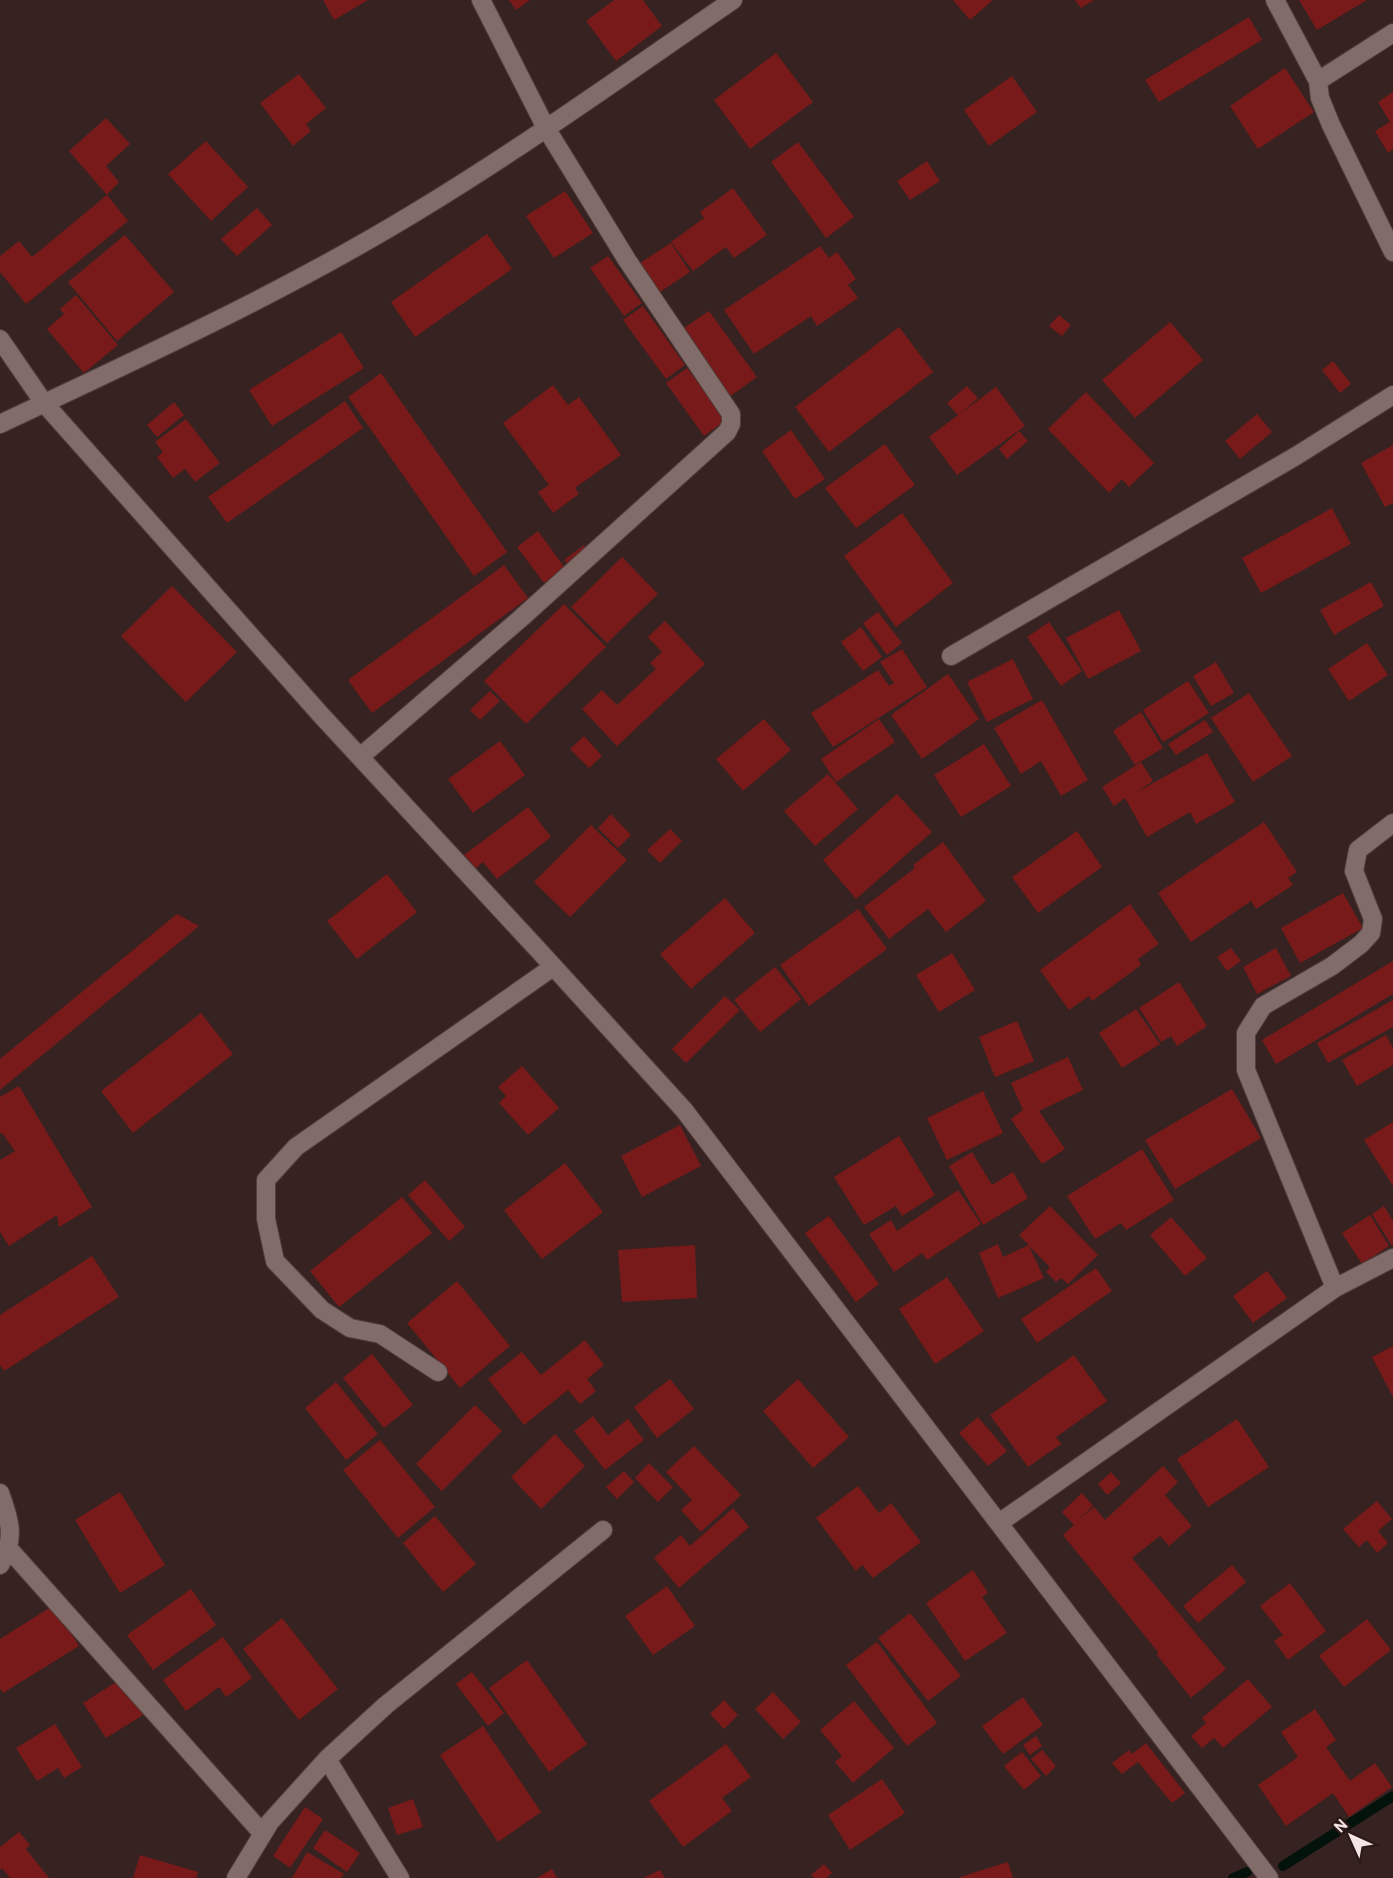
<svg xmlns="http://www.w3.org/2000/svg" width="1393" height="1878" font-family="Overpass,sans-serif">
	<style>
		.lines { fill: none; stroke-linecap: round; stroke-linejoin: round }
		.stream { stroke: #04120c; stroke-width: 10 }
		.building { fill: #771a19 }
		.minor-casing { stroke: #50403f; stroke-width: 20 }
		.minor { stroke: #826c69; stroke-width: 18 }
	</style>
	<rect width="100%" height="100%" fill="#362321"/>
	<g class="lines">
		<path class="stream" d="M1283,1866L1393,1796
			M1233,1878L1247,1872"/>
	</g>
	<path class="building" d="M323,0H368L334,20Z
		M509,0H530L516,10Z
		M614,0H643L662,26L616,61L586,21Z
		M953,0H993L970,20Z
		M1075,0H1094L1081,8Z
		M1299,0H1367L1317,30Z
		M1249,17L1262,40L1159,102L1145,80Z
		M776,53L813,102L750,149L714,100Z
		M1285,68L1314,112L1258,149L1230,106Z
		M299,74L326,108L306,124L311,131L293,146L260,103Z
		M1012,76L1037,112L989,146L964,110Z
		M1393,92V149L1388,153L1375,131L1390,122L1378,102Z
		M106,118L130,144L106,166L119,182L107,195L69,151Z
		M206,141L248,187L211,221L168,174Z
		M798,142L854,217L826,238L771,162Z
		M927,161L940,181L910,200L897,181Z
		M733,188L767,235L734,258L726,247L693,271L671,242L704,218L700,212Z
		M565,191L593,233L554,258L526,216Z
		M107,195L128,221L26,304L0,272V256L19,241L32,257Z
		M257,208L272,225L237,256L221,239Z
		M487,234L512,269L415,337L391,302Z
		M125,235L174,292L117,341L68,282Z
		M671,243L690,272L660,292L640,263Z
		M820,246L829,258L837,252L856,279L848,285L858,298L817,326L811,316L754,354L724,310Z
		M608,256L642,303L624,316L590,268Z
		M76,295L118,345L84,373L47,329L64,314L60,309Z
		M643,306L685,365L666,379L623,320Z
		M709,311L757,377L729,397L681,330Z
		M1059,315L1071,325L1062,336L1049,326Z
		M1170,322L1203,360L1135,418L1102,380Z
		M899,327L933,372L829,452L795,407Z
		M341,332L364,368L272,426L249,390Z
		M1333,361L1351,384L1340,393L1322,370Z
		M687,368L726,420L704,436L666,383Z
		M381,373L507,552L474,576L348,397Z
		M553,385L568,405L579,397L621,455L575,488L579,494L553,513L538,492L549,485L503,423Z
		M967,386L978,398L961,413L996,387L1025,426L957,475L929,437L958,415L947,403Z
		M1086,392L1154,463L1129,487L1122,479L1109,493L1048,429Z
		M345,401L363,428L227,523L208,497Z
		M174,402L184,415L157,437L147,425Z
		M1257,414L1272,432L1240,459L1225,441Z
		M186,419L220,463L195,482L185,469L173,478L157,457L163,452L155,442Z
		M791,430L825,479L795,499L762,451Z
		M1019,431L1028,441L1007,459L999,449Z
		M885,444L915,485L856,528L825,488Z
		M1393,445V503L1385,507L1361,463Z
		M1332,508L1351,544L1261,593L1242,558Z
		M902,513L953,583L896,627L844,556Z
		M538,531L565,568L544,583L517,547Z
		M584,545L591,555L572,570L564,560Z
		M622,557L658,594L607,643L571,607Z
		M504,565L528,598L372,713L348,680Z
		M1371,582L1384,606L1334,635L1320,610Z
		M172,586L237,652L186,702L121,636Z
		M564,604L606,647L526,724L484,681Z
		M1119,610L1141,651L1088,679L1066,638Z
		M878,612L902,643L887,655L863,623Z
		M665,621L705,664L617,746L582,709L602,690L617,705L656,669L650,663L662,652L648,637Z
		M1049,622L1082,671L1061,686L1027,637Z
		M861,627L882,657L863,671L841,642Z
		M1367,643L1388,675L1349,701L1328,669Z
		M902,649L927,687L833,747L811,713L878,670L889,686L894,683L880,662Z
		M1013,659L1033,699L987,722L967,682Z
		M1216,662L1234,693L1211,706L1193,676Z
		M948,674L979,719L922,759L891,715Z
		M1188,681L1209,713L1163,742L1143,710Z
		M490,691L500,701L480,720L470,710Z
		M1249,693L1292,756L1253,782L1211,718Z
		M1042,700L1088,780L1061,796L1041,761L1021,774L994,728Z
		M1141,712L1163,748L1135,765L1113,731Z
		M764,719L791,750L743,791L716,759Z
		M879,719L895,742L836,782L821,759Z
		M1205,720L1213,732L1176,755L1168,744Z
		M584,736L602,756L589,768L570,749Z
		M500,741L525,775L473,813L448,779Z
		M984,744L1011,786L961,817L934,775Z
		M1207,753L1235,802L1196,824L1190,812L1147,837L1125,798L1114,806L1102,787L1141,762L1153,781L1135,793Z
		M828,774L858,809L815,846L784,811Z
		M897,794L932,832L856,899L823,860Z
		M528,807L551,837L497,879L483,862L475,869L464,855Z
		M611,814L631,835L618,848L598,828Z
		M1264,822L1297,872L1288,878L1293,885L1256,909L1251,901L1191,942L1158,893Z
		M591,825L627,860L570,917L534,882Z
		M670,829L682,841L660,863L647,850Z
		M1077,831L1102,867L1038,913L1012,877Z
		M943,842L986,901L946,932L928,909L889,939L864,907L915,868L913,865Z
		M387,874L417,912L357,959L327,921Z
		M1343,893L1363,928L1300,963L1281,928Z
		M725,898L755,933L691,989L660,954Z
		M1130,904L1159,944L1138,959L1141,965L1092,1001L1089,996L1069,1010L1040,970Z
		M858,909L887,949L809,1006L780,965Z
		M177,914L199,926L0,1090V1059Z
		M1231,948L1241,961L1227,971L1217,957Z
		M1276,948L1291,976L1257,994L1243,967Z
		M952,953L975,990L939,1012L916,975Z
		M1393,961V994L1276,1064L1262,1040Z
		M775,967L801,999L760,1032L734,1000Z
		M1179,982L1207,1026L1177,1046L1171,1036L1161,1042L1139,1008Z
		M725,996L740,1010L686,1063L672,1049Z
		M1393,1000V1027L1328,1063L1317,1043Z
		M1136,1009L1160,1044L1122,1068L1099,1033Z
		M201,1013L233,1054L133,1133L101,1091Z
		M1017,1021L1034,1061L995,1077L979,1037Z
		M1386,1035L1393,1048V1065L1357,1086L1342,1060Z
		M1068,1057L1083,1090L1039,1111L1065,1149L1042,1164L1011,1119L1023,1110L1011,1083Z
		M522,1066L559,1108L528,1135L499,1103L506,1096L498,1087Z
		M19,1086L92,1207L59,1227L57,1215L9,1246L0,1232V1160L15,1151L2,1133L0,1134V1097Z
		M1232,1089L1261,1138L1175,1189L1145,1140Z
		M983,1091L1003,1133L947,1160L927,1118Z
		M1393,1122V1186L1364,1140Z
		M680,1125L701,1166L642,1197L621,1156Z
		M899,1136L935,1195L902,1216L896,1206L864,1225L834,1177Z
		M1142,1149L1174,1200L1126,1230L1121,1223L1095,1239L1067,1196Z
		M972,1152L992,1185L1013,1172L1028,1198L983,1225L949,1166Z
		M565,1163L603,1212L542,1259L504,1210Z
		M425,1180L465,1227L449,1241L408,1195Z
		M958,1190L981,1224L927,1260L922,1253L894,1272L869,1234L891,1220L897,1231Z
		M402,1197L432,1233L339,1307L310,1271Z
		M1050,1206L1098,1255L1068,1284L1061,1278L1056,1282L1046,1272L1050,1267L1029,1246L1044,1278L998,1298L979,1253L998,1244L1003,1257L1029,1245L1019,1235Z
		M1384,1206L1393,1221V1245L1392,1246L1372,1214Z
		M1370,1215L1389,1246L1362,1264L1342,1233Z
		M829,1216L879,1284L856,1302L805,1233Z
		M1171,1217L1207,1258L1185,1276L1150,1235Z
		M695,1245L697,1298L622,1302L618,1250Z
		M92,1256L119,1297L4,1371L0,1365V1315Z
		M1096,1268L1112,1291L1037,1343L1021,1319Z
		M1267,1271L1287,1298L1253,1323L1233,1296Z
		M947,1277L984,1331L935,1364L899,1309Z
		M457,1281L510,1346L460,1388L407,1323Z
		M585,1340L604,1365L587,1379L596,1391L580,1404L568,1390L524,1425L488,1379L522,1352L541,1375Z
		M1393,1346V1397L1372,1357Z
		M372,1354L413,1405L384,1428L343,1378Z
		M1074,1355L1107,1401L1056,1437L1061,1444L1028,1467L990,1415Z
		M670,1379L694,1409L657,1438L634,1407Z
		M798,1379L849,1437L813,1468L763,1411Z
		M336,1382L378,1434L346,1460L305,1408Z
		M475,1405L502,1431L442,1491L416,1464Z
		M593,1416L608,1435L628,1419L644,1440L605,1470L574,1431Z
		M978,1417L1007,1451L988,1466L959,1433Z
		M1237,1419L1269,1467L1208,1507L1177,1459Z
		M555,1434L585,1466L541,1509L511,1477Z
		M380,1440L435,1507L398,1538L343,1470Z
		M694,1446L741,1495L701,1532L681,1510L692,1500L666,1472Z
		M649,1463L673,1487L658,1502L635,1478Z
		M1163,1466L1178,1482L1165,1495L1192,1526L1169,1546L1160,1536L1132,1558L1226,1669L1191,1698L1157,1655L1158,1652L1063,1535L1074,1525L1062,1512L1082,1493L1093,1506L1077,1521L1094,1507L1105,1520Z
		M624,1471L634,1482L617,1499L606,1487Z
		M1111,1472L1121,1483L1107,1495L1098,1484Z
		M858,1486L879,1513L891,1503L921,1542L873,1578L862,1565L856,1571L816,1518Z
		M120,1492L165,1565L120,1593L75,1520Z
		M1377,1501L1392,1519L1378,1531L1388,1543L1377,1553L1367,1540L1359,1547L1343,1529Z
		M733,1508L749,1527L679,1588L654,1558L681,1535L690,1546Z
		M435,1516L476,1564L443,1592L403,1543Z
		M1232,1565L1246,1582L1198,1623L1183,1606Z
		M973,1570L988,1593L982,1597L1007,1633L965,1661L926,1603Z
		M1290,1583L1326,1631L1288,1660L1274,1641L1283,1635L1260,1606Z
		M667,1586L695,1626L653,1655L625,1616Z
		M191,1589L216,1625L153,1670L127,1635Z
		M54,1605L79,1646L3,1693L0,1688V1639Z
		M910,1613L961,1676L928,1701L878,1638Z
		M282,1618L338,1689L299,1720L243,1649Z
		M1367,1619L1391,1650L1344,1687L1319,1656Z
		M223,1637L252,1678L226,1697L219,1687L186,1711L163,1680Z
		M877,1642L937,1723L907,1746L846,1665Z
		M527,1660L587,1744L549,1772L489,1688Z
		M472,1672L504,1713L488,1726L456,1684Z
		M121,1679L143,1715L106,1738L83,1703Z
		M1248,1679L1272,1707L1223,1748L1214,1738L1202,1748L1191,1736L1206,1723L1202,1718Z
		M773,1692L801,1722L783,1739L755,1709Z
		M1023,1697L1043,1725L1003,1754L982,1726Z
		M724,1700L738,1715L724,1729L710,1714Z
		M854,1701L894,1748L853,1783L835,1762L842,1756L820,1730Z
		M1315,1709L1336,1740L1326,1747L1350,1781L1375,1763L1392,1787L1349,1817L1333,1793L1286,1826L1258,1785L1298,1757L1281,1732Z
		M55,1724L82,1767L64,1778L58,1768L37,1781L16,1748Z
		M483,1726L541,1812L498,1842L440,1755Z
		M1036,1736L1042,1746L1030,1755L1023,1745Z
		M1146,1743L1185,1793L1172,1803L1138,1762L1122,1774L1112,1763L1129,1750L1132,1754Z
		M726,1744L751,1777L722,1798L732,1811L683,1847L649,1801Z
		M1042,1750L1056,1766L1046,1776L1031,1759Z
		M1022,1752L1041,1776L1024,1790L1004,1766Z
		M882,1779L905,1813L850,1850L828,1815Z
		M413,1799L423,1827L397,1835L388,1808Z
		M305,1807L323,1819L290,1868L273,1856Z
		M325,1830L360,1853L347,1872L313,1848Z
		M19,1832L30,1845L26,1849L49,1878H10L2,1868L0,1870V1847Z
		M307,1852L344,1874L341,1878H292Z
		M140,1855L198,1872L196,1878H133Z
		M1008,1862L1013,1878H960V1877Z
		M824,1864L832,1873L826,1878H814L811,1875Z
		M552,1869L557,1878H537Z
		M660,1870L665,1878H644Z"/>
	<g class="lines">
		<defs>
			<path id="minor" d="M1275,0L1318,81
				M1393,33L1318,81L1320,98L1331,125L1393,252
				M0,339L44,403L321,715L542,954L684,1110L1269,1878
				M0,424C140,358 283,293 416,212C525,146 628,72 733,0
				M951,656L1296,456L1393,395
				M360,757L520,619L727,432L731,424V414L627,260L546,128L481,0
				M1335,1288L1246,1070V1033L1263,1006L1332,966L1361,944L1371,933L1373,919L1354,871L1358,850L1393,823
				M438,1372L380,1334L350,1328L322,1310L275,1261L266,1219V1180L296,1147L553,967
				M0,1493C10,1520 16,1539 0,1565
				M999,1523L1335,1288L1393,1258
				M9,1549L263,1834
				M327,1759L400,1878
				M236,1878L270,1822L327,1759L386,1705L603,1530"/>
		</defs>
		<use href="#minor" class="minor-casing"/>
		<use href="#minor" class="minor"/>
	</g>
	<g transform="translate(1351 1836) rotate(315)" stroke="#2b1a18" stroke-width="4.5" paint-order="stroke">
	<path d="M0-4.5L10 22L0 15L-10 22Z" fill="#f3e6e4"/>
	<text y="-9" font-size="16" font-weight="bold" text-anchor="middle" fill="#f3e6e4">N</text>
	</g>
</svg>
